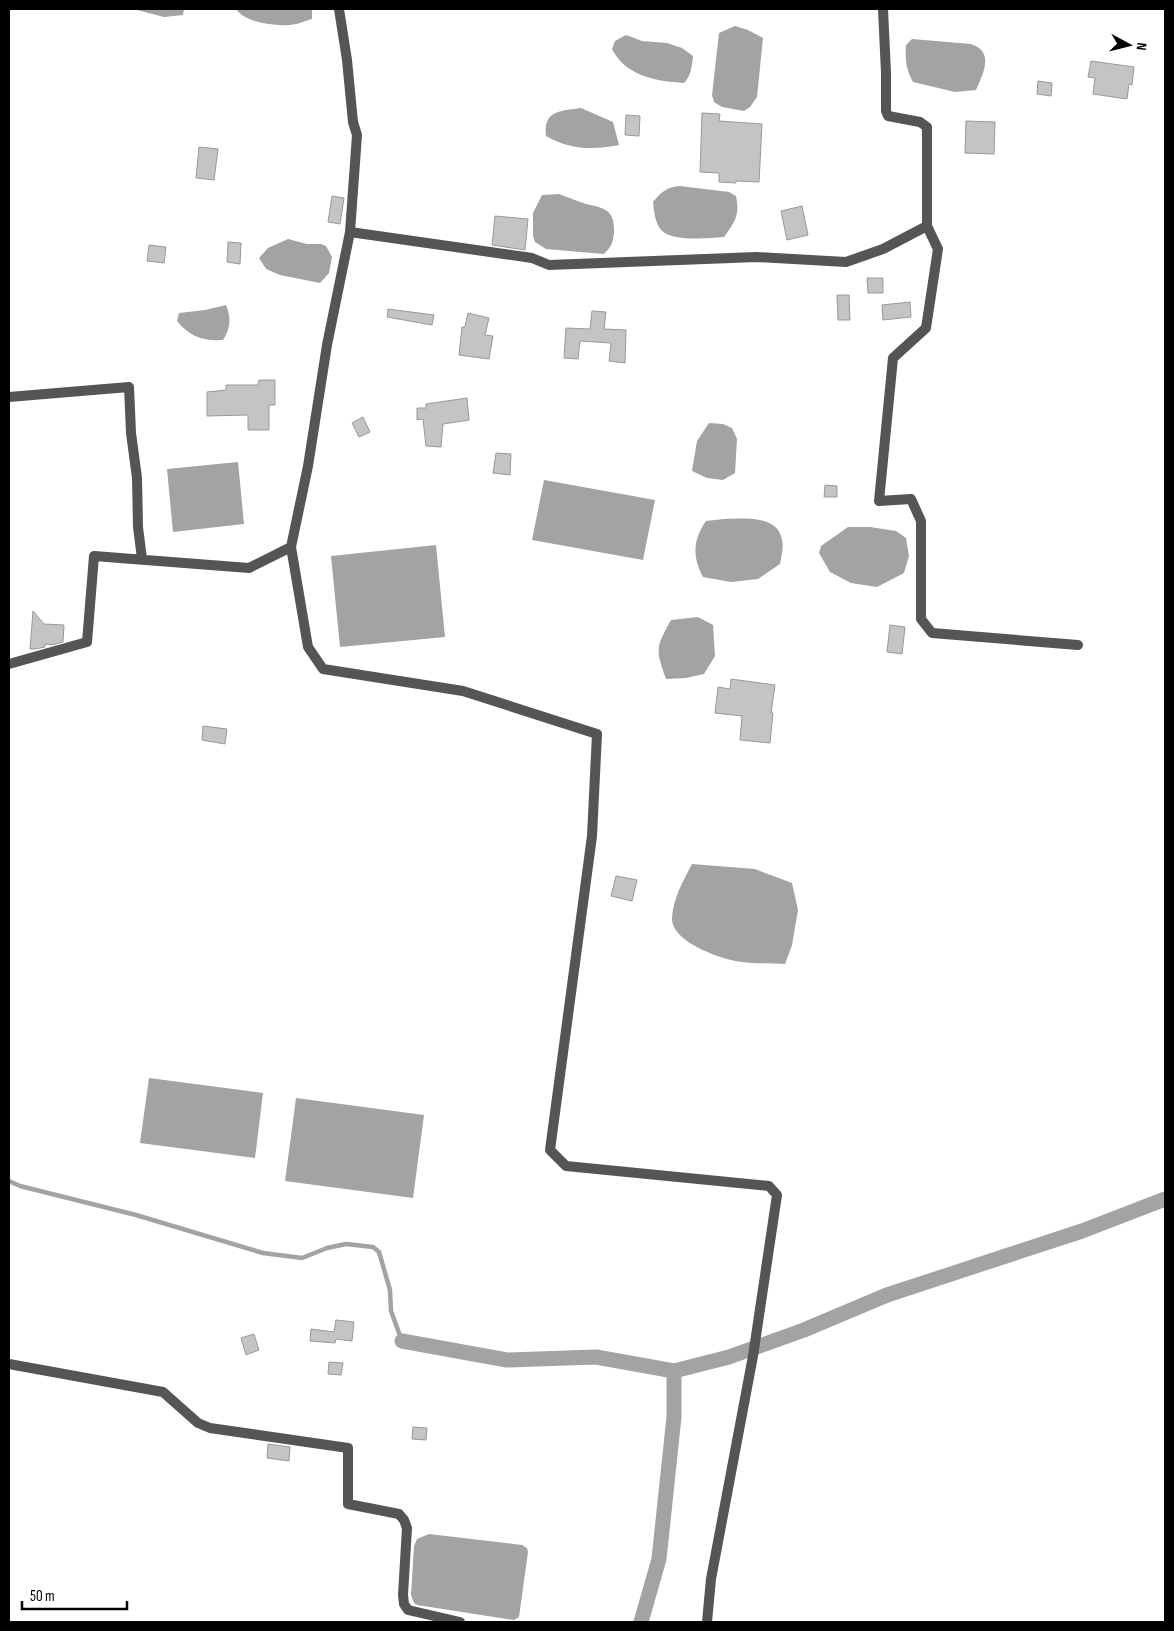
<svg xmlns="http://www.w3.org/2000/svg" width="1174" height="1631" font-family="'Sofia Sans Condensed',sans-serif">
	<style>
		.water { fill: #a3a3a3 }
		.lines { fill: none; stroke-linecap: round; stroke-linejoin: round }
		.stream { stroke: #a3a3a3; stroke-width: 4.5 }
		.canal { stroke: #a3a3a3; stroke-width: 15 }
		.building { fill: #c4c4c4; stroke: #999 }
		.minor { stroke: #555; stroke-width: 10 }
	</style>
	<rect width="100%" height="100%" fill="#fff"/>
	<path class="water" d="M133,9H184L183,15L164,17Z
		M236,9H312V19C305,21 296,25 289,25C273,26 246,23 236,9Z
		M735,26L748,30L763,38L757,97L750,107L744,111L722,107L714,102L712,95L719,33Z
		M626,35L642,41L667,43L682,48L693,56C692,66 691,76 684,83C655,81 626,76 612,49L615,41Z
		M912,39L971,44C995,52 983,74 976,90L955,92L913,82C906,70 905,59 906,45Z
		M581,108L613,122L619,145C593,150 570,150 546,136C543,110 561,111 581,108Z
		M680,186L729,192L736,196C740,215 735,222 724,237C708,238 675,242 662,231C655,224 654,211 653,202C661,192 667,187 680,186Z
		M559,194C568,197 576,201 586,204C605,208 615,210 614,233C613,243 611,247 604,254L546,249L535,242L533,236V213L542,195Z
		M288,239L307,244H321L326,246L332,257L329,273L320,283L280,275L266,269L259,258L268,248Z
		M226,305C231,317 231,328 223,340C203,341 190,337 177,321L179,313L205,310Z
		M709,423L723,424L732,428L737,439L735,473L723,480L707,478L692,471L697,441Z
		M238,462L244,524L173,532L167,469Z
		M544,480L655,500L643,560L532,540Z
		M724,519C742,519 778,514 782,540C784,547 781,557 780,564L758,579L731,582L703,577C692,556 693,540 706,521Z
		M848,527H870L896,531L906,538L909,556L904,573L877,587L851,583L830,572L819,553L821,546Z
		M436,545L445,637L340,647L331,556Z
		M698,617L713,625L715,656L704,674L686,678L666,679C655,649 656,647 671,620Z
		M692,864L755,869L792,883L798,910L792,945L785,964C769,963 751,964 735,961C716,957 671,941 672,918C673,899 683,881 692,864Z
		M149,1078L263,1093L255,1158L140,1143Z
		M296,1098L424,1115L413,1198L285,1181Z
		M429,1534L522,1545L527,1548L528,1552L519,1617L514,1620L417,1605L414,1603L411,1595L414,1546L417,1539Z"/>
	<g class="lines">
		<path class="stream" d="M9,1181L20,1186L136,1215L263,1253L302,1258L327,1248L346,1244L373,1247L379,1252L390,1290L391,1311L402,1341"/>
		<path class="canal" d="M402,1341L507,1360L596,1357L674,1371L729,1357L804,1330L887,1295L1082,1231L1165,1199
			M641,1622L659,1559L674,1417V1371"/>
	</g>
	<path class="building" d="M1091,61L1134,67L1132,85L1129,84L1127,99L1093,94L1095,78L1088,77Z
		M1038,81L1052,83L1051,96L1037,94Z
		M702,113L720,114L719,121L762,124L759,182L736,181V183L719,182V173L700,172Z
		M626,115L640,116L639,136L625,135Z
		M966,121L995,122L994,154L965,153Z
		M199,147L218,149L214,180L196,178Z
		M332,196L344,198L340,224L328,222Z
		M802,206L808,235L787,240L781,211Z
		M495,216L528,219L525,250L492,245Z
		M228,242L241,243L240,264L227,262Z
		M149,245L166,247L164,263L147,261Z
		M867,278H883V293H868Z
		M837,295H849L850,320H838Z
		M910,302L911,317L883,320L882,305Z
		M388,309L434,315L432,325L387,317Z
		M592,311L606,312L604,329L626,330L625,363L609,361L611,343L580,341L578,359L564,358L566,328L590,329Z
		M468,313L489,318L485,335L493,336L489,359L459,355L462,327H465Z
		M259,380H275V405H269V430H248V415L207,416V392L226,390V385H258Z
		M467,398L469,420L443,424L441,447L426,446L423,419L417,420V408H426V404Z
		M363,417L370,432L359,437L352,423Z
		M496,453L511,454L510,475L493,473Z
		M825,485L837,486V497H824Z
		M33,611L44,624L64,625L63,642L52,645L45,644V647L35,649H30Z
		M890,625L905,627L902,654L887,652Z
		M731,679L775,685L771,713H773L770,743L740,740L742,716L715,713L718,687L730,689Z
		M203,726L227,729L225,744L202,740Z
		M616,876L637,880L632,901L611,896Z
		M336,1320L354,1322L352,1341L336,1339L335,1343L310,1341L311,1329L334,1332Z
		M254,1334L259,1350L246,1355L241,1338Z
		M329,1362L343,1363L341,1375L328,1374Z
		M413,1427L427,1428L426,1440L412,1439Z
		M268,1444L290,1447L289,1461L267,1458Z"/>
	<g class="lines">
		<path class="minor" d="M883,9L886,73V111L888,116L920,122L927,127V226L938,249L926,328L893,358L879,501L911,499L921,521V619L932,633L1078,645
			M350,232L532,258L549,265L757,257L846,262L883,249L927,226
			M9,397L129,387L131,433L137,478L138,527L142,559
			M291,547L308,466L327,345L350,232L357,135L353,122L347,60L339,9
			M9,664L87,642L94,556L249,568L291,547L308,647L323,669L463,691L597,734L592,836L550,1150L566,1166L769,1186L777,1195L753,1356L711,1579L707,1622
			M9,1364L163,1392L198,1423L210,1428L348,1448V1504L399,1514L404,1520L407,1528L403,1595L404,1604L408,1610L460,1622"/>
	</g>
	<rect width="1174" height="1631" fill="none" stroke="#000000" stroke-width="20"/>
	<g transform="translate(1129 45) rotate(97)" stroke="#ffffff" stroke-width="4" paint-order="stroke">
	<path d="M0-4L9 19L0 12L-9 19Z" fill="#000000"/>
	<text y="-8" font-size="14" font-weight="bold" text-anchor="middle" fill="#000000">N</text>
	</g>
	<path d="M22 1601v8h105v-8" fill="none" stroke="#000000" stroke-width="2.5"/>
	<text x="30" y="1601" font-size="15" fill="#000000" stroke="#ffffff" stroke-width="4" paint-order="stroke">50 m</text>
</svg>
